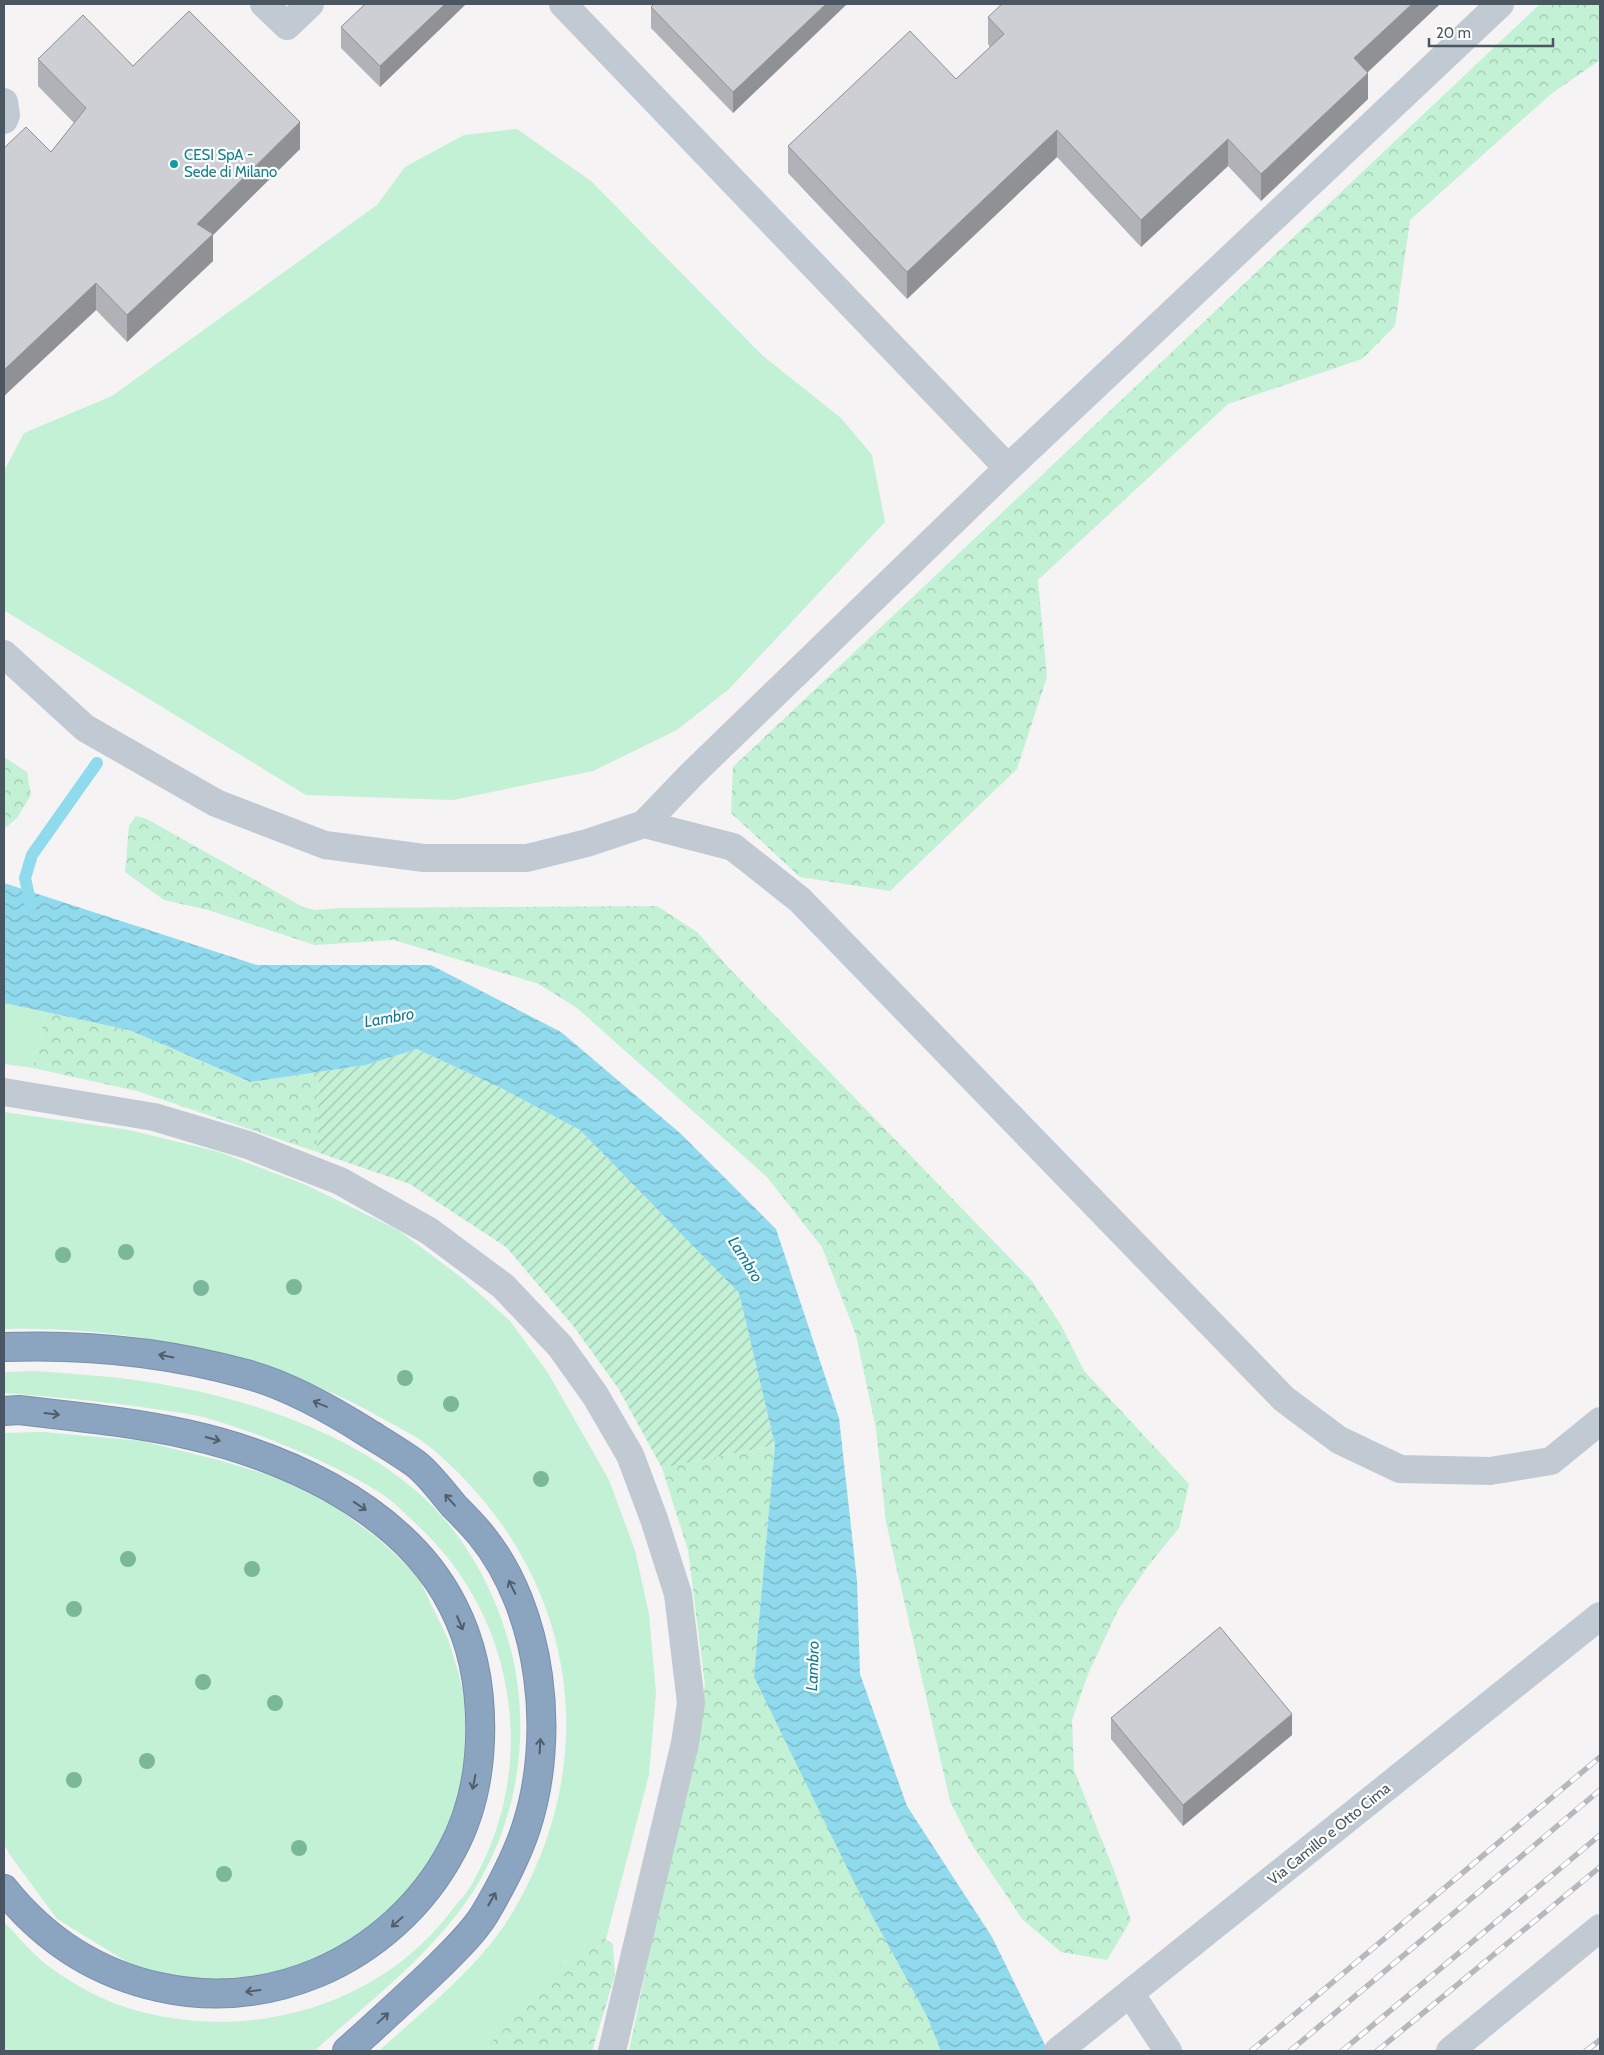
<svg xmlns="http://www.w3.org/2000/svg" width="1604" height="2055" font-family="Cabin,sans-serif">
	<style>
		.grass { fill: #c3f1d5 }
		.forest { fill: url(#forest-crowns) }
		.garden { fill: url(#garden-furrows) }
		.water { fill: url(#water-waves) }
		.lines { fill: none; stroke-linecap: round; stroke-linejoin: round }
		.stream { stroke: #90daee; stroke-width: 12 }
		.highway-casing { stroke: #7690ad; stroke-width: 30 }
		.minor { stroke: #c1cad2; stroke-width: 28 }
		.highway { stroke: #8ba5c1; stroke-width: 28 }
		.rail-casing { stroke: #b5b8bd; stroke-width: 5.5 }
		.rail { stroke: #fff; stroke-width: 4; stroke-dasharray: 11; stroke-linecap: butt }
		.tree { fill: #7bb799 }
		.wall { fill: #b0b2b7 }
		.shaded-wall { fill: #909195 }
		.building { fill: #cdcfd5; stroke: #909195 }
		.oneway { stroke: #505e6b }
		.culture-dot { fill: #0f9aa8; stroke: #fff; stroke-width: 2 }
		.labels { text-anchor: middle; stroke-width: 4.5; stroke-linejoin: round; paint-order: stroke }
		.culture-label { font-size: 15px; fill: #0d838f; stroke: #fff; text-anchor: start }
		.street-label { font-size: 15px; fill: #4a5661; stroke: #fff }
		.water-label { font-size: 16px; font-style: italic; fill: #0c7c9b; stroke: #fff }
	</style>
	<defs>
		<pattern id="forest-crowns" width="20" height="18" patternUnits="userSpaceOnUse" patternTransform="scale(1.25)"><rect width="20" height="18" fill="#c3f1d5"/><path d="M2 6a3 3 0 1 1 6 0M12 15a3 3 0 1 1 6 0" fill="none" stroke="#a0c6b0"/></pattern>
		<pattern id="garden-furrows" width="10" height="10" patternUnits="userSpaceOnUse" patternTransform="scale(1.25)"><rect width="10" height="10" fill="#c3f1d5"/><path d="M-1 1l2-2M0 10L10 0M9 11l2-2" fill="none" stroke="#a0c6b0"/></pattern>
		<pattern id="water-waves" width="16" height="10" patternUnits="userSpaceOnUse" patternTransform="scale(1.25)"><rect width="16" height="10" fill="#90daee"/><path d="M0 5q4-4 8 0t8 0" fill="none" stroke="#78b4c4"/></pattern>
	</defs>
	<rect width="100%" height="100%" fill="#f5f3f3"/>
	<path class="grass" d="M517,129L591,181L763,356L841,418L872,455L885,522L729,689L677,730L593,771L453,800L306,795L5,611L4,471L24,433L112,396L377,205L405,167L464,135Z
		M4,1003L46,1012L33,1068L4,1064Z
		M4,1112L129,1130L219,1152L306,1185L398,1230L462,1278L510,1321L548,1373L609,1480L635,1550L649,1614L656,1693L649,1775L606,1939L598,1934L560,1964L528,2006L482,2051H379C428,2006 486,1963 518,1903C607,1743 570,1564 430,1447C417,1436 399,1428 385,1420C276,1356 129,1325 4,1329Z
		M34,1371C63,1373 91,1375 120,1378C220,1390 336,1423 414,1489C468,1534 504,1605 516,1674C528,1746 515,1819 479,1882C441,1947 370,2001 314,2051H4V1922C17,1935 29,1950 43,1962C67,1981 99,1999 128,2008C244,2044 378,2009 452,1910C459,1901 468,1892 473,1882C541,1762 515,1612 413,1521C403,1512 393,1501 382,1494C335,1464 264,1435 210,1419C195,1414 178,1413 162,1410C110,1402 57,1397 4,1393V1372Z
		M43,1432L142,1441L222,1461L279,1478L335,1507L376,1537L417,1575L448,1639L458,1671L466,1705L468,1744L456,1817L411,1896L339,1954L246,1981L204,1980L163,1975L127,1962L57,1919L10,1855L4,1844V1433Z"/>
	<path class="forest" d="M1540,4H1600V60L1551,94L1410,220L1395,326L1362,359L1228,404L1038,580L1047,677L1017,769L890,891L800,877L731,813L733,767Z
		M4,757L27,772L31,795L17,818L4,829Z
		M136,816L147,819L303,907L315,910L340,908L657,906L697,932L729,968L1032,1281L1061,1325L1084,1371L1189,1484L1179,1528L1148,1566L1118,1610L1088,1674L1072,1720L1074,1770L1115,1873L1131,1920L1107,1960L1061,1952L1023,1920L971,1843L950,1801L886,1522L876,1429L856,1335L822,1247L767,1177L577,1008L539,984L394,940L315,945L208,910L164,900L125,872L129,826Z
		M46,1012L129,1030L249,1082L319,1072L317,1152L137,1091L33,1068Z
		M775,1445L764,1573L941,2051H629L705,1685L688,1550L662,1468Z
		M598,1934L613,1944L615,1975L592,2051H482L528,2006L560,1964Z"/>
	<path class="garden" d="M417,1049L503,1089L580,1130L739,1293L775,1445L662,1468L618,1388L574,1327L506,1247L410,1184L317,1152L319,1072L366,1065Z"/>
	<path class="water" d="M4,883L257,965H431L561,1032L680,1133L776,1229L839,1418L857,1581L860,1674L907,1806L992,1937L1048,2051H941L927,2016L857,1888L754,1677L775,1445L739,1293L580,1130L503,1089L417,1049L366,1065L250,1082L129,1030L4,1003Z"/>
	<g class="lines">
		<path class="stream" d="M31,905L25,878L32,855L97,763"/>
		<defs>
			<path id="highway" d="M4,1347C85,1344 167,1352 246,1374C287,1385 332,1410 368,1433C384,1443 401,1453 416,1464C430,1475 442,1492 454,1506C463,1515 473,1525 481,1535C543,1611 556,1737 526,1828C516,1858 500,1888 484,1915C472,1934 455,1950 439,1966C409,1995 378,2023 347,2051
				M4,1411L19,1410C131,1423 228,1431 330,1487C380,1515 427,1554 453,1606C489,1676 490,1780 452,1850C423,1905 374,1949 317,1973C266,1994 212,1999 159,1987C96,1973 44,1939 4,1889"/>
		</defs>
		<use href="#highway" class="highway-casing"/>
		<path class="minor" d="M264,4L287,26L310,4
			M563,4L1008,468
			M1500,4L1008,468L691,775L644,824L733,847L800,900L1284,1399L1339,1440L1400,1469L1490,1471L1551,1461L1600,1421
			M4,102L6,115L4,120
			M4,654L85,728L216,803L325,845L424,858H527L587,843L644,824
			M4,1092L154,1117L248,1145L340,1181L429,1231L503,1286L560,1346L595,1395L630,1455L654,1519L678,1594L691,1703L685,1743L612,2051
			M1130,1993L1168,2051
			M1058,2051L1600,1616
			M1450,2051L1600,1928"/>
		<use href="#highway" class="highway"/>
		<defs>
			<path id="rail" d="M1251,2051L1600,1757
				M1290,2051L1600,1790
				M1342,2051L1600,1835
				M1377,2051L1600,1867
				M1586,2051L1600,2040"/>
		</defs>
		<use href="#rail" class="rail-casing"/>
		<use href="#rail" class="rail"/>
	</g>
	<g class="tree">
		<circle cx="126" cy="1252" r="8"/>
		<circle cx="63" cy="1255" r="8"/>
		<circle cx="294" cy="1287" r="8"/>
		<circle cx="201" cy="1288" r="8"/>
		<circle cx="405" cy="1378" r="8"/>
		<circle cx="451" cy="1404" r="8"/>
		<circle cx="541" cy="1479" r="8"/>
		<circle cx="128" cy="1559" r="8"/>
		<circle cx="252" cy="1569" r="8"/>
		<circle cx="74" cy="1609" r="8"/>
		<circle cx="203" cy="1682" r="8"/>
		<circle cx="275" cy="1703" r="8"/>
		<circle cx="147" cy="1761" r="8"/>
		<circle cx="74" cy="1780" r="8"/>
		<circle cx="299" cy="1848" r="8"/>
		<circle cx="224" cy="1874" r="8"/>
	</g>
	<path class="wall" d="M466,4L380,87L341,48V27Z
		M654,4H847L733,113L651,28V7Z
		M1440,4L1368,72V99L1261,201L1228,166L1141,247L1057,157L907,299L788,173V146L956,79L990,47L988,44V17Z
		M38,59L133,66L300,149L213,235V261L127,342L96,310L5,395L4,394V148L51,152L74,123L38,86Z
		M1111,1718L1292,1735L1183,1826L1111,1739Z"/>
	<path class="shaded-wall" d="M445,4H466L380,87V66Z
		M826,4H847L733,113V92Z
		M1412,4H1440L1354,85V58Z
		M1368,73V99L1261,201V174Z
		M300,122V149L213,235V261L127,342V315L197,224Z
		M1057,130V157L907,299V272Z
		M1228,139V166L1141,247V220Z
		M96,283V310L5,395V369Z
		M1292,1714V1735L1183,1826V1805Z"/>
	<path class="building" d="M365,4H445L380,66L341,27Z
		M654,4H826L733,92L651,7Z
		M1002,4H1412L1354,58L1368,73L1261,174L1228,139L1141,220L1057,130L907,272L788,146L910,31L956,79L1004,34L988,17Z
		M189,11L300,122L197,224L213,234L127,315L96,283L5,369L4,367V148L26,127L51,152L86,108L38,59L83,15L133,66Z
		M1220,1627L1292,1714L1183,1805L1111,1718Z"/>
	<defs><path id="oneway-shaft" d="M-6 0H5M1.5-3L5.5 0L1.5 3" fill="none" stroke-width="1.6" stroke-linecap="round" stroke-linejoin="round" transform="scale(1.25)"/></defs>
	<g class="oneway">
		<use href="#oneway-shaft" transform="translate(166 1356) rotate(-168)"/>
		<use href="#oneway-shaft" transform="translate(320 1404) rotate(-157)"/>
		<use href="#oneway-shaft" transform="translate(52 1414) rotate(7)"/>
		<use href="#oneway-shaft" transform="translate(213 1439) rotate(16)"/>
		<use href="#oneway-shaft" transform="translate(450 1500) rotate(-132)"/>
		<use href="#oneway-shaft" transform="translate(360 1506) rotate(34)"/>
		<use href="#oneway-shaft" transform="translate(512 1587) rotate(-116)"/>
		<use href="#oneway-shaft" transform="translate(460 1623) rotate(67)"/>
		<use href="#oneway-shaft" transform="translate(540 1746) rotate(-87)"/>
		<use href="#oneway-shaft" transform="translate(474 1782) rotate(101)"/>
		<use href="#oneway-shaft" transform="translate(492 1899) rotate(-60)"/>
		<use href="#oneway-shaft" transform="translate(397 1922) rotate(138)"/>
		<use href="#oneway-shaft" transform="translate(253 1991) rotate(172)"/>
		<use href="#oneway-shaft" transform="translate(383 2018) rotate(-43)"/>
	</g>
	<circle class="culture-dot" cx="174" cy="164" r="5"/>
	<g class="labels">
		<g class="culture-label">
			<text x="184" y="160">CESI SpA -<tspan x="184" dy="17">Sede di Milano</tspan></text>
		</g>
		<g class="street-label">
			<text transform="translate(1329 1834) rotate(-39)" y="5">Via Camillo e Otto Cima</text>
		</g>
		<g class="water-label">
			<text transform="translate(389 1017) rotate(-10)" y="6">Lambro</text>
			<text transform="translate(746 1259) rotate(58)" y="6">Lambro</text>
			<text transform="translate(812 1666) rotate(-88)" y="6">Lambro</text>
		</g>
	</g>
	<rect width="1604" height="2055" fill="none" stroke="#4a5661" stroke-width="10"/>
	<path d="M1429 38v8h124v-8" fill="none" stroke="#4a5661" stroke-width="2.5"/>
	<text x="1436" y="38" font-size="15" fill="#4a5661" stroke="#ffffff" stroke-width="4" paint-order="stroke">20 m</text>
</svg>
